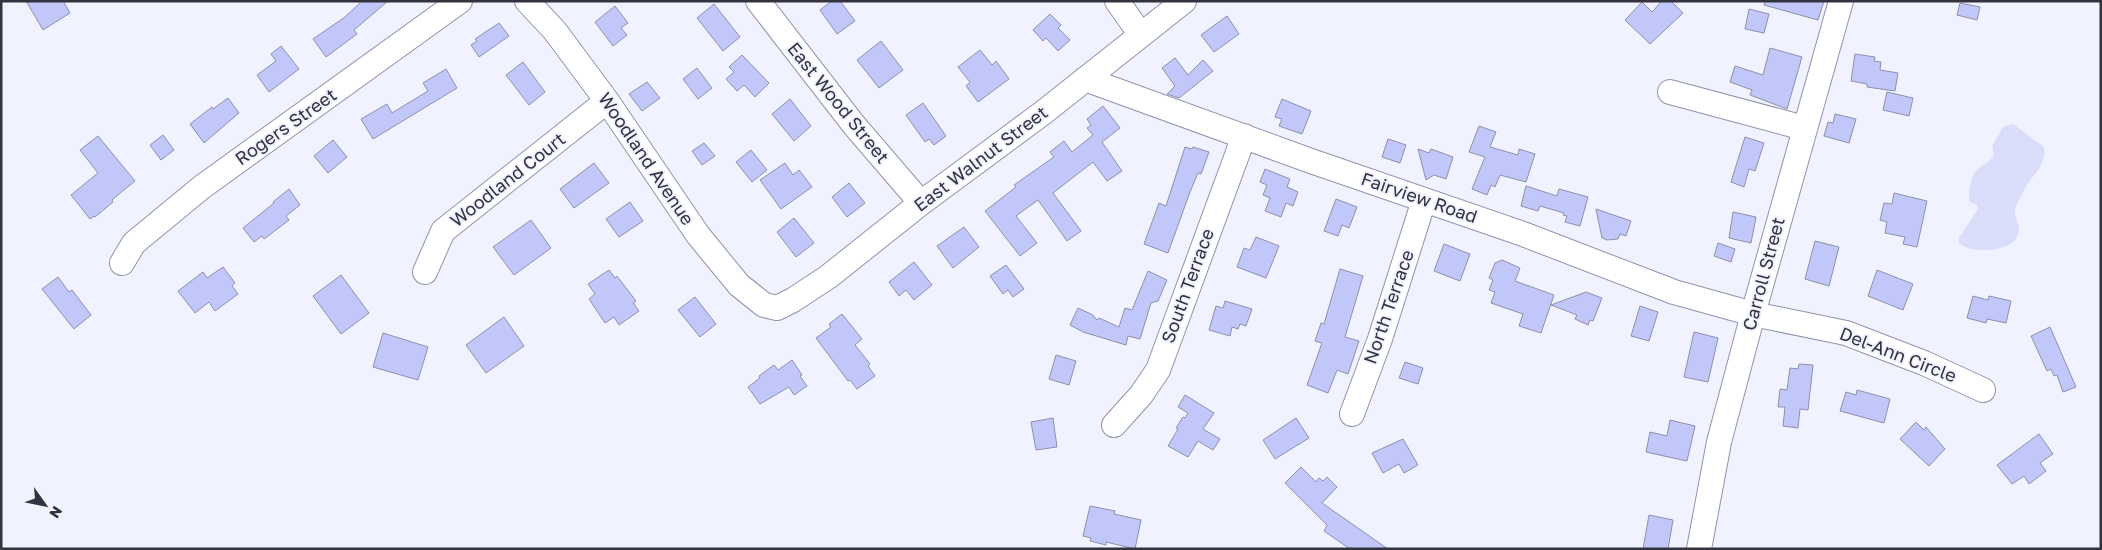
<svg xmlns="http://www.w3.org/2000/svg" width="2102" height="550" font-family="'Golos Text',sans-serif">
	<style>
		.green { fill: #daddfa }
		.building { fill: #c2c7f9; stroke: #8d90ab }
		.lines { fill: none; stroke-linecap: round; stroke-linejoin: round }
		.minor-casing { stroke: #9093ae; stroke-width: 26 }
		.minor { stroke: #fff; stroke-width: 24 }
		.labels { text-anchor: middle; stroke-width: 4; stroke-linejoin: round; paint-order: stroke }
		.street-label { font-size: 18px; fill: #32333f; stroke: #f1f2ff }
	</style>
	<rect width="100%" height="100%" fill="#f1f2ff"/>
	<path class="green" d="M2013,124L2044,147C2046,163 2038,170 2029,182C2024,189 2020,198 2016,206C2011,217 2025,227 2016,239C2007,252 1970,254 1959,243V238L1978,209L1977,205L1970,202C1967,195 1971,177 1976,171C1982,165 1989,163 1994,155L1992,146L2003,127Z"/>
	<path class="building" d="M26,1H63L70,13L43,30Z
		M362,1H388L354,30L357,34L326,57L313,39L345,17Z
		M832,1H840L855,21L837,34L820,10Z
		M1662,1H1671L1683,13L1650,44L1625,20L1642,2L1652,12Z
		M1765,1H1824L1818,20L1764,5Z
		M1960,3L1980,7L1977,20L1957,15Z
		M714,4L740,37L723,51L697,18Z
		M615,6L628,23L621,28L627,35L613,46L595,22Z
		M1749,9L1769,14L1764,33L1745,29Z
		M1050,14L1061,25L1058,28L1070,40L1058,51L1046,38L1043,41L1033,30Z
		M1227,16L1239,34L1214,52L1201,35Z
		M499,23L509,36L479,57L471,45L477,41L475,39Z
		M881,41L903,70L879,88L857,60Z
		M281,46L299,69L269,92L257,75L276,61L271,54Z
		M1770,48L1802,57L1787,109L1750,95L1752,90L1730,82L1735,66L1763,75Z
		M980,50L992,65L996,61L1009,79L978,102L966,86L970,82L958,67Z
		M1855,54L1875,57L1874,61L1881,62L1880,70L1898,73L1895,91L1867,87V84L1851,81Z
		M742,55L769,83L755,97L744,85L737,91L726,79L734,72L729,67Z
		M1175,58L1188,75L1203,60L1213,71L1179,98L1167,94L1175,86L1162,68Z
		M523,62L545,92L529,105L506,75Z
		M697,68L712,88L698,99L683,79Z
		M446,69L457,88L373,139L361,119L387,104L392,113L428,91L423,83Z
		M647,82L660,98L642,111L629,94Z
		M1887,92L1913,98L1909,116L1883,110Z
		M228,98L239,113L204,143L190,124L212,107L213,109Z
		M790,99L811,126L794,141L772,114Z
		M1282,99L1311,111L1302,134L1279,126L1282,119L1275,117Z
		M923,103L946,136L934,145L929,139L925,142L906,115Z
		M1103,106L1120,128L1102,142L1122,171L1107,181L1093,162L1053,193L1081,231L1067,241L1038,200L1016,216L1037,243L1020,256L985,211L1016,187L1014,185L1054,157L1050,152L1064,141L1072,152L1093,135L1087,128L1091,125L1087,119Z
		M1835,114L1856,119L1849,143L1824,136L1828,122L1833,123Z
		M1479,126L1496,132L1490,147L1518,155L1519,149L1535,154L1526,182L1500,175L1495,187L1491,185L1487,195L1472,189L1485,157L1469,152Z
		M163,135L174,150L161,160L150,145Z
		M98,136L135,181L114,198L112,200L113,202L95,217L94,216L90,219L71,195L98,173L80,150Z
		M1745,137L1764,143L1755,171L1749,169L1744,187L1731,182Z
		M1388,139L1406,145L1400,163L1382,157Z
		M333,140L347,157L328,173L314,156Z
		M704,143L715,156L702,165L692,151Z
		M1185,147L1192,149L1193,147L1209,152L1201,174L1198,173L1190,192L1168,253L1144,244L1159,203L1166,206Z
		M1418,149L1429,153L1431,149L1453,157L1446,179L1434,175L1426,180Z
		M751,150L767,170L752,182L736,162Z
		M594,163L609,183L574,208L560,189Z
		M785,163L793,175L799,170L812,187L781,209L760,180Z
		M1265,169L1290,179L1287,187L1298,192L1293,206L1286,203L1281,217L1265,211L1270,198L1263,195L1267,185L1260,182Z
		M849,183L865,203L847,217L832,197Z
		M1526,186L1557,196L1559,189L1588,197L1580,226L1565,222L1567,216L1563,215L1564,213L1540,206L1538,211L1521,206Z
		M289,189L300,205L286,216L289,220L264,239L262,236L254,242L243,228L274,203L273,202Z
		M1894,193L1927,201L1917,247L1903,244L1905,237L1885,233L1887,222L1880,220L1884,203L1892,204Z
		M1336,199L1357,207L1349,228L1342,225L1338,236L1324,231Z
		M630,202L643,221L619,237L606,219Z
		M1596,209L1631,221L1626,236L1620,234L1618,239L1607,240L1602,238Z
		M1733,212L1756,217L1751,243L1729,238Z
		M794,218L814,243L796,257L777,232Z
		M531,220L551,248L514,275L493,247Z
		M964,227L979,247L953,268L937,246Z
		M1256,237L1279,246L1266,278L1237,267L1244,248L1250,250Z
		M1815,241L1839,247L1829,286L1805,279Z
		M1718,243L1735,249L1731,262L1714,256Z
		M1444,244L1470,254L1460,281L1434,271Z
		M1502,260L1520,268L1515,281L1554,295L1541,333L1519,326L1523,314L1491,303L1495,292L1489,290L1493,280L1489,278L1495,263Z
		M914,262L932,285L914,300L906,290L899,296L889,282Z
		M1006,265L1024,289L1013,297L1008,290L1003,294L990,276Z
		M223,267L235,283L232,286L238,294L215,311L209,302L195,313L178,291L203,272L207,278Z
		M1340,269L1363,276L1345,337L1359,341L1348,374L1337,370L1328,393L1307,385L1322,343L1315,341L1321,323L1324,324Z
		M609,270L615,278L617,276L636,301L633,303L639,311L619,325L614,317L605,323L589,299L595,294L588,284Z
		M1877,270L1913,284L1903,310L1868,296Z
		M1148,271L1167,280L1158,301L1151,303L1140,339L1128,336L1126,345L1083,332L1070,325L1078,308L1093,315L1097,320L1099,318L1119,327L1125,308L1132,310Z
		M341,275L369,313L341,334L313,296Z
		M58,277L69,292L72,290L91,315L74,329L42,289Z
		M1586,292L1602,298L1593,321L1590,320L1588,325L1575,319L1577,315L1551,305Z
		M1973,296L1988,300L1989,296L2011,301L2006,323L1987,319L1986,323L1967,318Z
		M695,297L716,324L700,337L678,310Z
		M1225,301L1252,309L1246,326L1240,324L1238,329L1232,327L1230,336L1209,330L1216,306L1223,308Z
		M1640,306L1658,312L1649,341L1631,336Z
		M842,314L862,339L855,345L870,364L868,366L875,376L857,389L850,380L848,381L816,338L831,327L829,324Z
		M504,317L524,346L486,373L466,345Z
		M2050,327L2076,387L2063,392L2057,375L2054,376L2051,369L2047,371L2031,336Z
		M1694,332L1718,338L1708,382L1684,377Z
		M383,333L428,347L418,380L373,367Z
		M1056,355L1076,361L1069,385L1049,379Z
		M792,360L802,375L800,376L807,386L794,395L789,387L760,404L748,387L760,378L759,376L774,365L778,370Z
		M1405,362L1423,368L1418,384L1399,378Z
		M1799,364L1813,365L1808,410L1800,409L1798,428L1783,426L1785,407H1778L1780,389L1787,390L1790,368L1798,369Z
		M1857,390L1890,399L1884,423L1840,411L1846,392L1856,395Z
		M1185,395L1214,413L1203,429L1220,439L1213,450L1198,441L1188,457L1168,446L1178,429L1176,428L1183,417L1185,418L1188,413L1178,407Z
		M1053,418L1057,447L1036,450L1031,422Z
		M1296,418L1309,438L1275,459L1263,440Z
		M1670,420L1695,426L1687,461L1646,452L1650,432L1667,436Z
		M1916,422L1924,430L1926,427L1945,449L1929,466L1900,439Z
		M2039,434L2053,454L2040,463L2046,471L2029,484L2024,476L2012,484L1997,465Z
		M1403,439L1418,465L1404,473L1399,464L1383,473L1372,453Z
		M1301,467L1316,482L1319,478L1323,481L1327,477L1337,487L1322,503L1388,549H1350L1324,531L1327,525L1285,483Z
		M1090,506L1115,511L1114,514L1141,520L1135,549L1106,542V545L1090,541L1091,538L1083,536Z
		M1649,515L1673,520L1668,549H1643Z"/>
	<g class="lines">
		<defs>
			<path id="minor" d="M527,1L555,31L607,101L698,235L739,285L764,305L777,308L793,300L828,277L921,203L1044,112L1184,1
				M758,1L854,125L921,203
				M1117,1L1141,35
				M1085,79L1311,161L1523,234L1674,292L1753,314L1846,333L1924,363L1983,390
				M1670,92L1804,128
				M122,263L134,243L202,187L460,1
				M425,272L443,231L607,101
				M1352,414L1380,339L1424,200
				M1114,425L1141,395L1158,370L1244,136
				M1699,549L1719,442L1753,314L1841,1"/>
		</defs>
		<use href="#minor" class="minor-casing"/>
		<use href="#minor" class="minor"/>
	</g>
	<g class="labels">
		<g class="street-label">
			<text transform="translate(838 103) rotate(51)" y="6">East Wood Street</text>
			<text transform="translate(286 127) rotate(-35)" y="6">Rogers Street</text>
			<text transform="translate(646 159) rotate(56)" y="6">Woodland Avenue</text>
			<text transform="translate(981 159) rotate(-37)" y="6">East Walnut Street</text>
			<text transform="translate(508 180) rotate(-38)" y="6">Woodland Court</text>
			<text transform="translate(1419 198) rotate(19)" y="6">Fairview Road</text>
			<text transform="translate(1764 274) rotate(-75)" y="6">Carroll Street</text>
			<text transform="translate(1188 286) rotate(-70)" y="6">South Terrace</text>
			<text transform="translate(1389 307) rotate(-71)" y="6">North Terrace</text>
			<text transform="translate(1898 355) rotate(21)" y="6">Del-Ann Circle</text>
		</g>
	</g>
	<rect width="2102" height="550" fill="none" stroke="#32333f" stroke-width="5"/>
	<g transform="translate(45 505) rotate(123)" stroke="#f1f2ff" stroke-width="4" paint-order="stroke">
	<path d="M0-4L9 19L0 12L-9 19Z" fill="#32333f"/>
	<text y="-8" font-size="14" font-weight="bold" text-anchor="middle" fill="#32333f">N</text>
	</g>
</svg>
